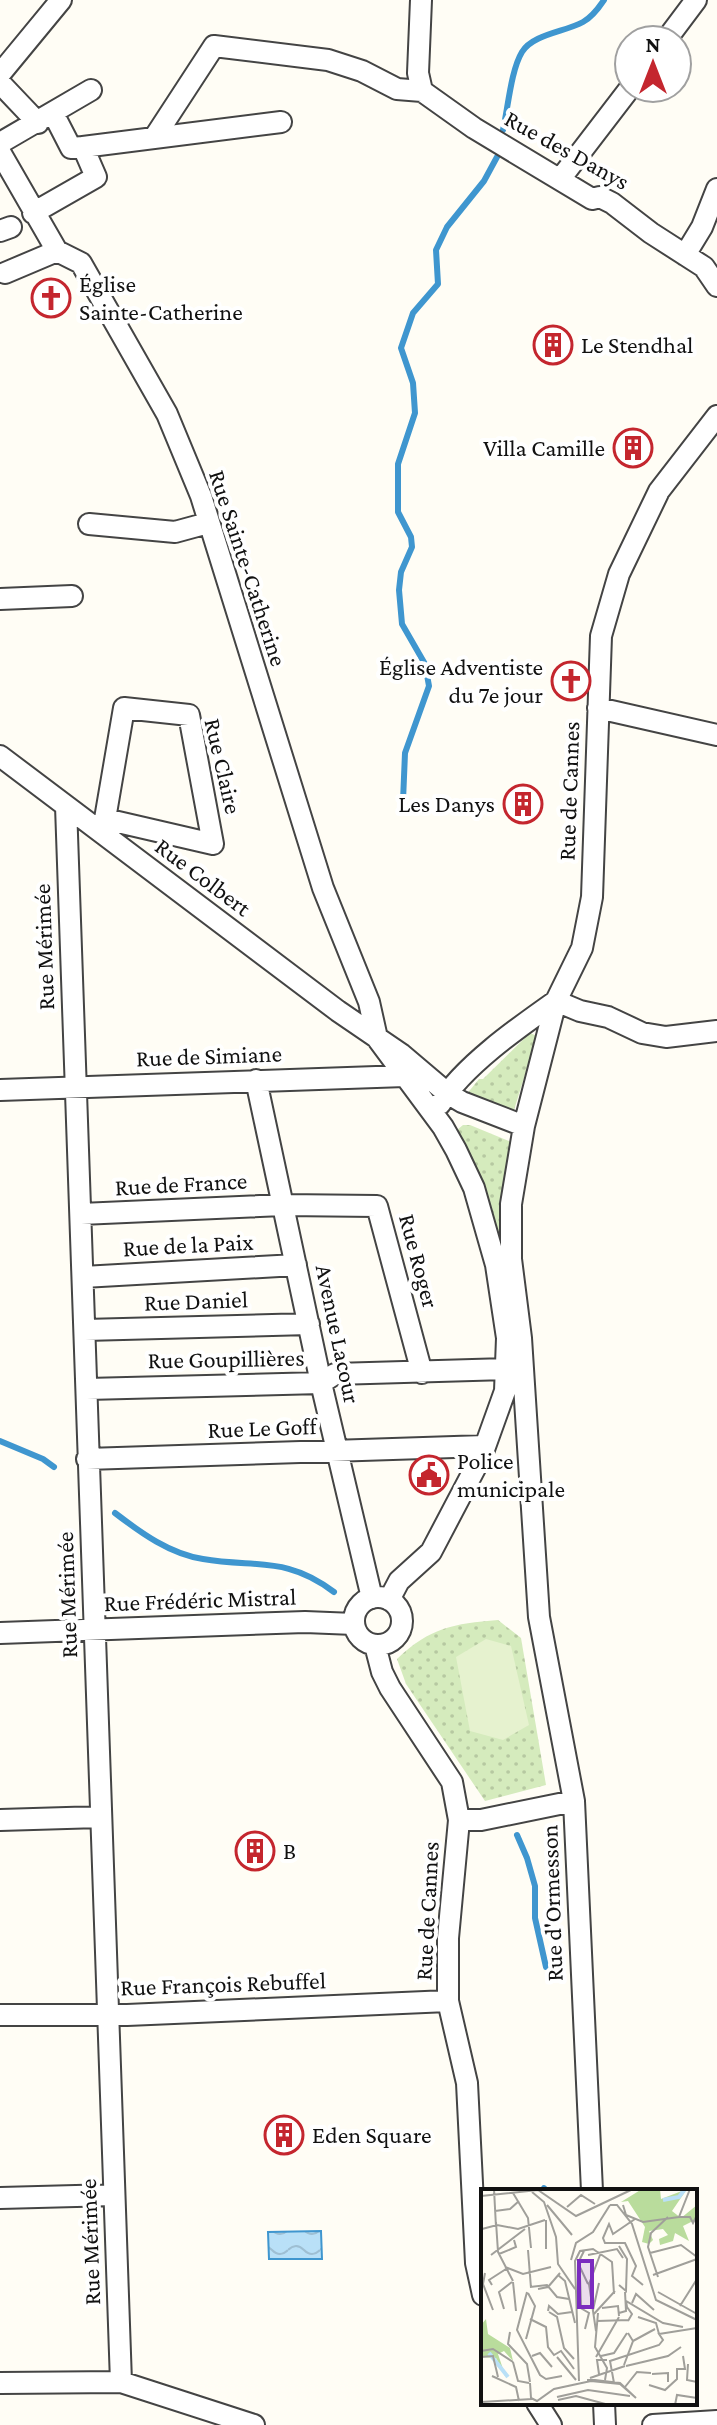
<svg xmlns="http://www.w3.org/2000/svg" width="717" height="2425" font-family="'Crimson Pro',serif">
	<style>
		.park { fill: url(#park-dots) }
		.pitch { fill: #e6f2cf }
		.water { fill: url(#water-waves); stroke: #3f96cf; stroke-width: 2 }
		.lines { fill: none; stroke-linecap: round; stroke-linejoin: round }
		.stream { stroke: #3f96cf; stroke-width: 6 }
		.minor-casing { stroke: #444; stroke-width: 24 }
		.minor { stroke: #fff; stroke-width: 20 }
		.labels { text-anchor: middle; stroke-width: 8; stroke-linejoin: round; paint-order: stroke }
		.street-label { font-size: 24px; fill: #111; stroke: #fff }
		.poi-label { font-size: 24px; fill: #111; stroke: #fff; text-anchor: start }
		.inset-river { fill: none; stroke: #b9e0f7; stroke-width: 4 }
		.inset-road { fill: none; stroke: #a09f9a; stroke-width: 2 }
		.view { fill: #7b2cbf; fill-opacity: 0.15; stroke: #7b2cbf; stroke-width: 4 }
		.inset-edge { fill: none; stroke: #111; stroke-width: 4 }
	</style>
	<defs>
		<pattern id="park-dots" width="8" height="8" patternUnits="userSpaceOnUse" patternTransform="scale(2)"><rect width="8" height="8" fill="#d5ebbd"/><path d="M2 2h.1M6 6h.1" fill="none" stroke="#b6c8a1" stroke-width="1.8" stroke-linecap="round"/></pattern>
		<pattern id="water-waves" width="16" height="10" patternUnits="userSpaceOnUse" patternTransform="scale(2)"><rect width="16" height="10" fill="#b9e0f7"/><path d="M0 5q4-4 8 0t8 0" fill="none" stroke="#9ebfd3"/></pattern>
	</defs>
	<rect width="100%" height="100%" fill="#fffdf5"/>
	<path class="park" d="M530,1033L537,1036L514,1110L466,1095L479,1079H483Z
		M463,1125H470L511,1142L500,1204V1240L496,1241L456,1135L457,1130Z
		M498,1620L521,1638L546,1785L485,1801L406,1684L397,1659C431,1627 453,1624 498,1620Z"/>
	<path class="pitch" d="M486,1639L511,1646L529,1725L503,1740L470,1731L456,1657Z"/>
	<path class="water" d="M321,2231L322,2259H269L268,2232Z"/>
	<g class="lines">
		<path class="stream" d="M503,130C508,108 511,70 522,52C533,34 565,32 583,22C592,17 598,9 604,0
			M403,801L405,753L429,686L425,664L402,624L399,590L401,572L412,547L411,537L398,512V464L415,413L413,383L401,348L413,313L438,284L436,250L447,227L484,181L497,157
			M0,1441L43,1459L54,1467
			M115,1513C141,1533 170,1554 203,1559C256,1568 287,1556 334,1592
			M517,1835L527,1858L535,1886V1918L546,1967
			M543,2191L544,2188"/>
		<defs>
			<path id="minor" d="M421,0L418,73L422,91L474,128L592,199L600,197L612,203L651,233L704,267L717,286
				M666,40L696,0
				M0,74L61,0
				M0,83L38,123
				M53,113L71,148L83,147
				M154,138L214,46L328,60L362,71L397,89L422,91
				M0,143L91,90
				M0,152L57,251L81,263L167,414L201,496L323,888L369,1002L377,1038L443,1127L456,1150L474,1188L496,1265L507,1338L505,1391L482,1455L431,1552L399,1581L389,1600
				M561,178L630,88
				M33,213L96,177L83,147L281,122
				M0,231L11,227
				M685,255L702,227L717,189
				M5,273L57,251
				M89,524L175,532L208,523
				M0,599L72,596
				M124,708L189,715L213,844L105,819Z
				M598,708L717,735
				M0,756L338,1011L401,1054L447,1093L462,1102L524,1126
				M66,806L121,2382
				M556,1001L580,1011L608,1017L642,1033L666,1037L717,1031
				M256,1080L321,1383L372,1598
				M0,1090L405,1076L411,1072
				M440,1104C463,1066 519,1027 556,1001
				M81,1214L283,1205L377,1206L422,1373
				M83,1277L296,1265
				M85,1330L309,1324
				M87,1389L321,1383L335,1374L507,1369
				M87,1459L485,1446
				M354 1621a24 24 0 1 1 48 0a24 24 0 1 1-48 0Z
				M0,1633L305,1622L354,1624
				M375,1645L382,1672L390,1688L452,1782L459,1820L448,1938V2001L467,2083L476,2263L483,2295
				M0,1820L100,1817
				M459,1820H481L574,1801
				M0,2015H127L448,2001
				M592,2191L574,1801L539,1617L521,1338L511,1259V1204L524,1126L556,1001L582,948L592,897L601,636L619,574L659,491L717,416
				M0,2198L114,2195
				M0,2383L121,2382L254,2425
				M537,2403L551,2425
				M604,2403L605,2425
				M653,2425L717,2421"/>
		</defs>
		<use href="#minor" class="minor-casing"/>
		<use href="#minor" class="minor"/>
	</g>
	<defs>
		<symbol id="church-ring" viewBox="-11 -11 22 22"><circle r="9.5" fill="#fff" stroke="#c4262e" stroke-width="1.5"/><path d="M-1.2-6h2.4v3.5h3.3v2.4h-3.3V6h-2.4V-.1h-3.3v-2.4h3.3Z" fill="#c4262e"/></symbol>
		<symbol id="building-ring" viewBox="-11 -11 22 22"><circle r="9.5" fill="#fff" stroke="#c4262e" stroke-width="1.5"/><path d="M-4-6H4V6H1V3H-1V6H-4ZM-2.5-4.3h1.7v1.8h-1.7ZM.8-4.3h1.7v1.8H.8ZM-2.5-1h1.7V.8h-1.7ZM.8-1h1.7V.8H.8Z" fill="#c4262e"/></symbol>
		<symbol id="civic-ring" viewBox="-11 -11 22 22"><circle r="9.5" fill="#fff" stroke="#c4262e" stroke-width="1.5"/><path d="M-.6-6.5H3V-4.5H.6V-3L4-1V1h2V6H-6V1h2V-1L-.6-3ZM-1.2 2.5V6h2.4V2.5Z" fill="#c4262e"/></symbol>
	</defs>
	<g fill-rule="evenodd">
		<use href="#church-ring" x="29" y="276" width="44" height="44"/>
		<use href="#building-ring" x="531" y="323" width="44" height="44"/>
		<use href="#building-ring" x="611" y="426" width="44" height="44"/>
		<use href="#church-ring" x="549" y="659" width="44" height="44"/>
		<use href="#building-ring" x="501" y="782" width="44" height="44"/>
		<use href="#civic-ring" x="407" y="1453" width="44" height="44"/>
		<use href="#building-ring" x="233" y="1829" width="44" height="44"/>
		<use href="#building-ring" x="262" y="2113" width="44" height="44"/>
	</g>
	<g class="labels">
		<g class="street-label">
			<text transform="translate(567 150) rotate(29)" y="8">Rue des Danys</text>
			<text transform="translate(248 568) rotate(72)" y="8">Rue Sainte-Catherine</text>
			<text transform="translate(223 766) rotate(77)" y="8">Rue Claire</text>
			<text transform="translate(569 791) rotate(-88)" y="8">Rue de Cannes</text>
			<text transform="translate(203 877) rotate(37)" y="8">Rue Colbert</text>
			<text transform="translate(44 947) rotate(-92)" y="8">Rue Mérimée</text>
			<text transform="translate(209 1056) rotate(-2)" y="8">Rue de Simiane</text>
			<text transform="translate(181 1184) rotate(-3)" y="8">Rue de France</text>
			<text transform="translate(188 1245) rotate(-3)" y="8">Rue de la Paix</text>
			<text transform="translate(419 1261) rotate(75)" y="8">Rue Roger</text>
			<text transform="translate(196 1301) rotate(-2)" y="8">Rue Daniel</text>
			<text transform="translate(338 1334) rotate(78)" y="8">Avenue Lacour</text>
			<text transform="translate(226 1359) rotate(-1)" y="8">Rue Goupillières</text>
			<text transform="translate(262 1428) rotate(-2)" y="8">Rue Le Goff</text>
			<text transform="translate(67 1595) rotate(-92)" y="8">Rue Mérimée</text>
			<text transform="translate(200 1600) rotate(-2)" y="8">Rue Frédéric Mistral</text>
			<text transform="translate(552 1903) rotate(-92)" y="8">Rue d'Ormesson</text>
			<text transform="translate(427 1911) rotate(-87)" y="8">Rue de Cannes</text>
			<text transform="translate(223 1984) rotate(-2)" y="8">Rue François Rebuffel</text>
			<text transform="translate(90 2242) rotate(-92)" y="8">Rue Mérimée</text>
		</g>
		<g class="poi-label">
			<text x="79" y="292">Église<tspan x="79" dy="28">Sainte-Catherine</tspan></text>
			<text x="581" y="353">Le Stendhal</text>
			<text x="605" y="456" text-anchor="end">Villa Camille</text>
			<text x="543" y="675" text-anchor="end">Église Adventiste<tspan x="543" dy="28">du 7e jour</tspan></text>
			<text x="495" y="812" text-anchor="end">Les Danys</text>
			<text x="457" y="1469">Police<tspan x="457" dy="28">municipale</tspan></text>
			<text x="283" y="1859">B</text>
			<text x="312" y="2143">Eden Square</text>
		</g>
	</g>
	<g transform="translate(481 2189)">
		<rect width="216" height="216" fill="#fffdf5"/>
		<path d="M161,0H179L180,10L206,0L191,22L200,29L216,16V30L202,37L208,52L194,44L192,52L179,56L178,50L187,46L182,40L168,42L172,51L168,55L161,53L164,38L147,12L140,13ZM5,130L7,145L29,159L32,172L23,162L17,165L25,189L15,169L0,168V136Z" fill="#b9dc9c"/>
		<path class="inset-river" d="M182,11L198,8L204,0M8,164L27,188"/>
		<path class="inset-road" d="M13,0L15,38M209,0L198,28H209L212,34L216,26M51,3L63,13L75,48L77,75L94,100M32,4L47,29L50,59M0,7L57,1L95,27L152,0M66,16L91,46M129,16H136L151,35L175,111L216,131M142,16L145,26L162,33L198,28M86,18L100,6L114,15M14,22L29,20L38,12M154,30L132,45L128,35L122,49L124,54H144L155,77L151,87L162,96M65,31V60M15,33L17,63L32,92M1,40L16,36L37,40L64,31M138,57L146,70L145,102L138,96M47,61L50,99M103,62L97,74L107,95M169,64L200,56L216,68M18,65L35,58L33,51M10,66L44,40M107,66L136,60L142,69M90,71L95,54L112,43L129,16M24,78L42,85L70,78M4,84L2,95L12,121M77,86L84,92L94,134M172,86L216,70M99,87L100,117M177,88L167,58L170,44L187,28M32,93L35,122M11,96L8,91L25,80M49,98L66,96L76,108L88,110M57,100L67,98L79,84M46,103L36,141L59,186L65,190L81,187M177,103L216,125M151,114L155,105L173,121M96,117L108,124L104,140M199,117L216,90M121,119L137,117L138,127M23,120L18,103L31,93M112,121L118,94M67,122L68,117L77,125L91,123M68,123L76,128L83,159L93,170M117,124L114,158L126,179L124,191M138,124L145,122L144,103M112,126L134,102M157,128L175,134L178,145M49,130L65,138L67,158L73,166L80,162L93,180M116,132L148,131M147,132L151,125L146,118L145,112L182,134L202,138M115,142L108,95L119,66M29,143L27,155L46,175L49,193M45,150L54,117L47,104M152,152L174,140M0,162L12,160L32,173M51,167L59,164L71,178M120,167L133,164L146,144M0,168L12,167L17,188M76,168L95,191M115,168L138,128M32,173L37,192L48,194M207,175L206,191L216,193M143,176L152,152L147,144M145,177L187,167L200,158M118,185L116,171H126M171,185L187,184V193M11,187L35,198L38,212M109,189L144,177M98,192L94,72L99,62L112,60L131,73L133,105M49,194L50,209L56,212L73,200L110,192L139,195L155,209L139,194L114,191H106M133,194L129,172L178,156L182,151L178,145L216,139M168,196L184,201L196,190V180H204L202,167M144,198L156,183L170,184M76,208L107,201L149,207M77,211L95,207L128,216M0,213L51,210M194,216L196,206L216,209"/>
		<path class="view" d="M98,72H111V118H98Z"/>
		<rect width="216" height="216" class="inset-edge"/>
	</g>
	<g transform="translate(653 64)"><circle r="38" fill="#ffffff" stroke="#a0a0a0" stroke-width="2"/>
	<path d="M0-6L14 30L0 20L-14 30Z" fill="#c4262e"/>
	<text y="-12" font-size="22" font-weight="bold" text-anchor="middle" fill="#111111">N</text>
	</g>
</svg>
